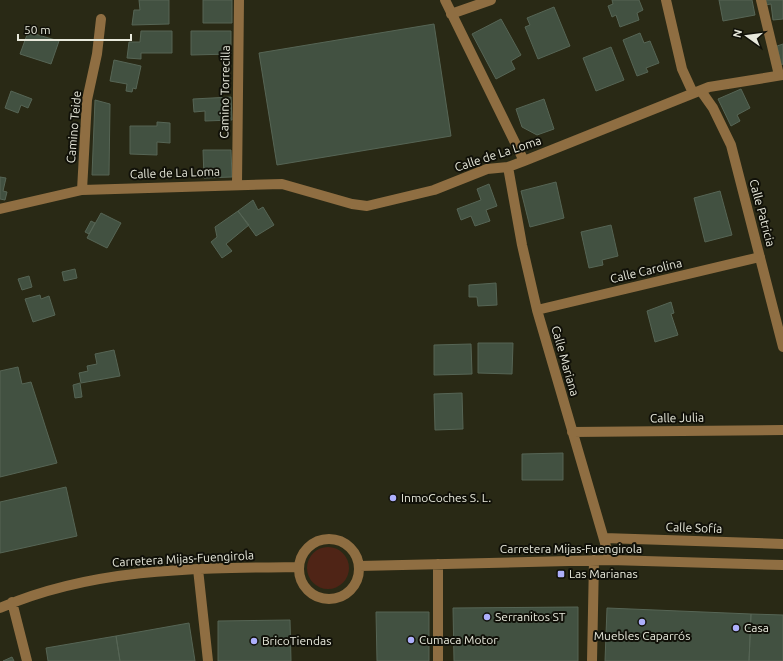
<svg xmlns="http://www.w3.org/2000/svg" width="783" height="661" font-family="Ubuntu,sans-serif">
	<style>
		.green { fill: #4f2416 }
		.building { fill: #425141; stroke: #566555 }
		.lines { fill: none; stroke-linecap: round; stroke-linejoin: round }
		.minor { stroke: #8f6e42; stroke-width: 10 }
		.poi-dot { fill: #adaffb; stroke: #111109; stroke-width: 1.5 }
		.labels { text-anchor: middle; stroke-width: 4; stroke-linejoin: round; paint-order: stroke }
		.street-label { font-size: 12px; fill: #e8e9dc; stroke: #111109 }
		.poi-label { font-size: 12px; fill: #e8e9dc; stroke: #111109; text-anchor: start }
	</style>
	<rect width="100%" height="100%" fill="#292915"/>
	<path class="green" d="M307 568a21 21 0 1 1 42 0a21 21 0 1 1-42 0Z"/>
	<path class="building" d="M139,0H169V24L132,25L134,10H140Z
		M203,0H232V23H203Z
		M612,0H639L643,10L637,13L639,20L620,27L616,15L612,17L608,6L613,4Z
		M719,0H752L755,15L723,21Z
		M764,0H783V19L773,20L771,4L765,5Z
		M554,7L570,46L538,59L525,27L530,25L527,18Z
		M501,19L521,55L511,61L515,69L496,79L472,34Z
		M434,24L451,136L277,165L259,53Z
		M141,31H172V53H141V59L127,58L129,42H140Z
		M191,31H231V54L191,55Z
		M28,32L59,41L51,64L20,54Z
		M640,33L644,43L650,41L659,63L646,68L648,72L637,76L623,40Z
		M783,44V64L781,65L777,46Z
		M611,47L624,80L596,91L583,58Z
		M114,60L141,66L136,89L133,88L132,92L126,91L127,84L110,81Z
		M741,89L750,108L737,115L740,121L731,126L718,99Z
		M11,91L32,99L28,108L21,105L18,113L5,108Z
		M231,97L232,120L205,121V111L194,112L193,99Z
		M544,99L554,129L537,135L522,127L516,109Z
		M95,100L110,104L109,175H92Z
		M157,122L170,123V143L157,142V155L130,154V126H157Z
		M203,150H231L232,177L204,178Z
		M0,177L6,178L3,191L7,192L5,200L0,199Z
		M556,182L564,218L530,227L521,191Z
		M489,184L497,206L486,210L490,221L475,226L471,216L461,220L457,209L481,200L477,189Z
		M720,191L732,235L705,242L694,198Z
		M253,200L258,210L263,207L274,225L256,236L238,211Z
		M238,211L249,225L226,244L232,251L222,258L211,242L217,237L215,227Z
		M101,213L121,223L107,248L87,238Z
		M91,221L95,223L89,234L85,232Z
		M611,225L618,256L602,260L603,265L589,268L581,232Z
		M75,269L77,278L64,281L62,272Z
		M29,276L32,287L22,290L18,279Z
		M496,283L497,305L478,306L477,297H469V285Z
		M40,295L41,299L49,296L55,315L33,322L25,299Z
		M671,302L674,313L671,314L678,335L655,342L647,311Z
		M478,343H513L512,374L478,373Z
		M471,344L472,374L434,375V345Z
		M114,350L120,376L81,383L79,373L88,371L87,366L97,364L95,354Z
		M18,367L22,384L31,382L57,463L0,477V371Z
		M80,383L82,397L75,398L73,385Z
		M462,393L463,429L435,430L434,394Z
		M563,453V480H522V454Z
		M66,487L77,536L0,553V502Z
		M578,607V661H454L453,608Z
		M607,608L751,614L749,661H605Z
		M376,612H429V661H377Z
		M751,614L783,615V661H749Z
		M290,620L291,661H218V621Z
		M189,623L195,661H120L116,636Z
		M116,636L120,661H48L46,648Z
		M12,657L14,661H3Z"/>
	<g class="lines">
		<path class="minor" d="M445,0L524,161
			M666,0L682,69L693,93
			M761,0L779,75
			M451,14L491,0
			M701,91L713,108L731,145L783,347
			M508,167L522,245L537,310L610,560
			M237,184L239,0
			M82,190L87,100L97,54L101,19
			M0,209L82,190L282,184L352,204L367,206L434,190L487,169L508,167L524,161L709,87L783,75
			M537,310L760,257
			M572,432L783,430
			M604,538L783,544
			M299 569a30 30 0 1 1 60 0a30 30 0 1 1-60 0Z
			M438,564V661
			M359,566L610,560L783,565
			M198,569L208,661
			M12,602L27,661
			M0,608C94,567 199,568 299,567
			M592,661L594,560"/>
	</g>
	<g class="poi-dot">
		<circle cx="393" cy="498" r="4"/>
		<rect x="557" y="570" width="8" height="8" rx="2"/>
		<circle cx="487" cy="617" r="4"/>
		<circle cx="642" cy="622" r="4"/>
		<circle cx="736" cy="628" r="4"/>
		<circle cx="411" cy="640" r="4"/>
		<circle cx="254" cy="641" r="4"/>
	</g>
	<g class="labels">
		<g class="street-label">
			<text transform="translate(225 92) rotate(-89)" y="4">Camino Torrecilla</text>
			<text transform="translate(74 127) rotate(-85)" y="4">Camino Teide</text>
			<text transform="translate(498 154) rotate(-18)" y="4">Calle de La Loma</text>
			<text transform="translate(175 173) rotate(-2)" y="4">Calle de La Loma</text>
			<text transform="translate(762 213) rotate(75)" y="4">Calle Patricia</text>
			<text transform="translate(646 271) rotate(-13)" y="4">Calle Carolina</text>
			<text transform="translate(565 361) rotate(74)" y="4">Calle Mariana</text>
			<text transform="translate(677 418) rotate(-1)" y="4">Calle Julia</text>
			<text transform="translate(694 528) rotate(2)" y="4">Calle Sofía</text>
			<text x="571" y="553">Carretera Mijas-Fuengirola</text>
			<text transform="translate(183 559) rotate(-3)" y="4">Carretera Mijas-Fuengirola</text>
		</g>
		<g class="poi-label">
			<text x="401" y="502">InmoCoches S. L.</text>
			<text x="569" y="578">Las Marianas</text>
			<text x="495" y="621">Serranitos ST</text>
			<text x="744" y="632">Casa</text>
			<text x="642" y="640" text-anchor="middle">Muebles Caparrós</text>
			<text x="419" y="644">Cumaca Motor</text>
			<text x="262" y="645">BricoTiendas</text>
		</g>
	</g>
	<g transform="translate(747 36) rotate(284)" stroke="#111109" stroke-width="3" paint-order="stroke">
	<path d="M0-3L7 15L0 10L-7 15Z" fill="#e8e9dc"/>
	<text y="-6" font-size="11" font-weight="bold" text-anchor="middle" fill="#e8e9dc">N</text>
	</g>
	<path d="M18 34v6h113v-6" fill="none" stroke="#e8e9dc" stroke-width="2"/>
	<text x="24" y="34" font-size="12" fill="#e8e9dc" stroke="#111109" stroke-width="3" paint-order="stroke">50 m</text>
</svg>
